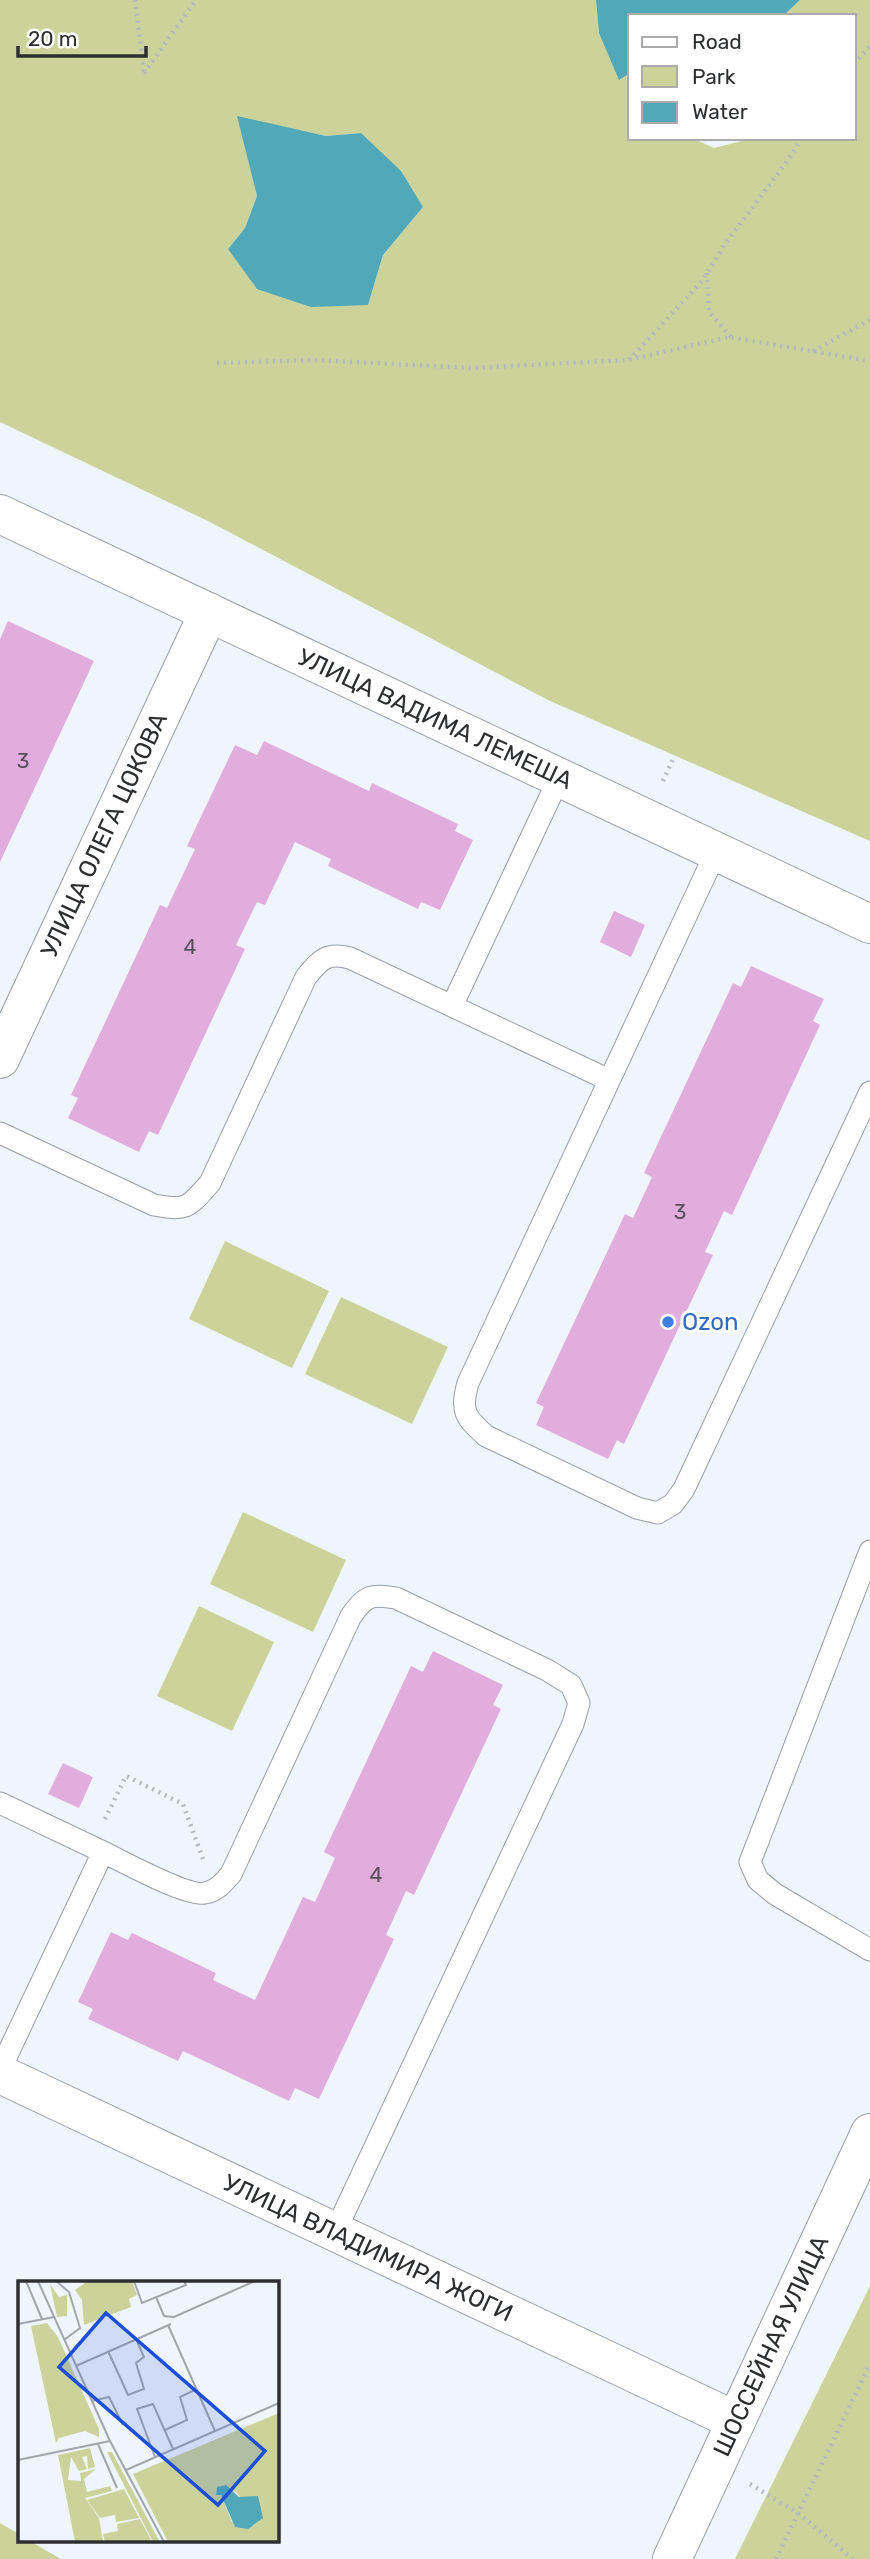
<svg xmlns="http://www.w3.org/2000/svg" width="870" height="2559" font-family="Rubik,sans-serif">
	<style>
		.green { fill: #cbd39b; fill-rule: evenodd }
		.water { fill: #51a8b8 }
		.building { fill: #e0addc }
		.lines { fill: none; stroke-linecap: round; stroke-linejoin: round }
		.service-casing { stroke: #999ea5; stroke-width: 23 }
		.minor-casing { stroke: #999ea5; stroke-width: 40 }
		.secondary-casing { stroke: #999ea5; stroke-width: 40 }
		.path { stroke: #b4b9bf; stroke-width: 4.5; stroke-dasharray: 2 5; stroke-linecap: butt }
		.service { stroke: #fff; stroke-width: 21 }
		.minor { stroke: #fff; stroke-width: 38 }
		.secondary { stroke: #fff; stroke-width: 38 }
		.shop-dot { fill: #3f7fe0; stroke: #fff; stroke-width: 2.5 }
		.labels { text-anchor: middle; stroke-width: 6; stroke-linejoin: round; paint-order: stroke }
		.number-label { font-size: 21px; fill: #594e5b }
		.street-label { font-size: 24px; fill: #2c2e30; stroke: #fff }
		.shop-label { font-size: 24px; fill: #366cbe; stroke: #fff; text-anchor: start }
		.inset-road { fill: none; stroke: #a2a5ab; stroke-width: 2 }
		.view { fill: #1d4ed8; fill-opacity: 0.15; stroke: #1d4ed8; stroke-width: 3.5 }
		.inset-edge { fill: none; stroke: #2c2e30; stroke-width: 3.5 }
	</style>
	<rect width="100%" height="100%" fill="#f0f5fd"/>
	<path class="green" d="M0,0H596L599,33L630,72V138H692L714,148L754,138H854V16H783L800,0H870V841L548,700L210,522L0,422ZM238,117L326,136L361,133L423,207L383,255L368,305L228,249L245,228L257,196Z
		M225,1241L329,1291L292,1368L189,1319Z
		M341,1297L448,1347L412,1424L305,1374Z
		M243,1512L346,1560L313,1632L210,1584Z
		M199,1606L274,1642L232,1731L157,1696Z
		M870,2286V2559H735Z
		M0,2523L19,2534V2540H28L61,2559H0Z"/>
	<path class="water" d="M596,0H800L783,16H630V73L619,80L599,33Z
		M237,116L326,136L361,133L401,171L423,207L383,255L368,305L311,307L257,289L228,249L245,228L257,196Z"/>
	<path class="building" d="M8,621L94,661L0,862V639Z
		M264,741L369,791L372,783L458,824L455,831L473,840L440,910L421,902L418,909L328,866L331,859L295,842L265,905L257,902L236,945L245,949L158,1135L149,1131L139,1152L68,1118L78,1098L71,1095L160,905L167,908L195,849L187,846L235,745L257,755Z
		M614,911L645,925L631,957L600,942Z
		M751,966L824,999L813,1021L820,1025L732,1215L724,1211L705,1252L713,1255L624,1444L617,1440L608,1459L536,1425L544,1407L536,1403L625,1214L633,1218L652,1177L644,1173L733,983L741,987Z
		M433,1651L503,1685L493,1705L501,1709L414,1895L406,1891L386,1935L394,1939L319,2099L295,2088L289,2101L183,2051L178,2061L88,2019L93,2009L78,2002L111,1932L128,1940L132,1933L216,1973L213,1980L255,2000L303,1897L315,1902L335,1858L324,1852L411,1666L423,1672Z
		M63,1763L93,1777L79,1808L48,1794Z"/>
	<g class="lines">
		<defs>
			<path id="service" d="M716,852L468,1383C460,1411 465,1417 486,1436L637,1508L658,1513L673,1504L684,1489L870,1092
				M452,1006L559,778
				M0,1133L154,1205C187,1211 188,1208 210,1183L306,977C321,959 327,952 350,958L609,1080
				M870,1551L750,1862L758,1880L775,1894L870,1950
				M0,1803L103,1852
				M0,2070L103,1852C122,1861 187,1897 205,1893C217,1891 224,1882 231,1874L351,1616C366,1595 371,1594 396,1598L547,1670L571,1685L579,1703L573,1724L335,2232"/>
			<path id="minor" d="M0,514L870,924
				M0,1059L209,612
				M0,2074L736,2421"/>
			<path id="secondary" d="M672,2559L870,2133"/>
		</defs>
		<use href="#service" class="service-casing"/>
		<use href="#minor" class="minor-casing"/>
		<use href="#secondary" class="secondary-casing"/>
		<path class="path" d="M135,0L144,72
			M854,64L870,46
			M144,73L196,0
			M707,273L709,312L731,337
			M813,351L870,320
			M629,360L703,280L725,244L788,160L802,138
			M217,363L313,360L470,368L628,360L729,337L870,361
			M663,781L673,759
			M105,1819L126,1776L183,1804L203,1859
			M750,2484L798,2513L853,2559
			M776,2559L870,2364"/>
		<use href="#service" class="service"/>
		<use href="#minor" class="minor"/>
		<use href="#secondary" class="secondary"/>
	</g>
	<circle class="shop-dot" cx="668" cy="1322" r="7"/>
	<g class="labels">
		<g class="number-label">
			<text x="23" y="768">3</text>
			<text x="190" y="954">4</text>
			<text x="680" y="1219">3</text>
			<text x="376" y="1882">4</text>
		</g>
		<g class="street-label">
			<text transform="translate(435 719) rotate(25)" y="8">УЛИЦА ВАДИМА ЛЕМЕША</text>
			<text transform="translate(104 835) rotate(-65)" y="8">УЛИЦА ОЛЕГА ЦОКОВА</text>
			<text transform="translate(368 2248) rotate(25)" y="8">УЛИЦА ВЛАДИМИРА ЖОГИ</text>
			<text transform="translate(771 2346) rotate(-65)" y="8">ШОССЕЙНАЯ УЛИЦА</text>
		</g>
		<g class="shop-label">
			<text x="682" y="1330">Ozon</text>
		</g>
	</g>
	<g transform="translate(18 2281)">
		<rect width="261" height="261" fill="#f0f5fd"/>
		<path d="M70,0H114L119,14L111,18L113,26L66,44L64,19L57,9ZM32,3L41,16L49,14V35L39,36ZM29,42L40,56L81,148V156L67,150L41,157L38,162L13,45ZM261,132V261H150L115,193ZM199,206L218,211L240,240L235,245L214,241L203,214H198ZM72,167L77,186L70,188L69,175L64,176L69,188L61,190L53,176L50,199L63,200L62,192L78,188L66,198L69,211L92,205L94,210L67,217L81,237L85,261H57L40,174ZM89,171H94L142,261H135ZM106,208L121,237L98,241L97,234L82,237L69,219ZM122,238L134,261H87L85,253L100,250L99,243Z" fill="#cbd39b" fill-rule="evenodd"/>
		<path d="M208,204L221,216L240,215L245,237L230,248L217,246L203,214H198L199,206Z" fill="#51a8b8"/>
		<path class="inset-road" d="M8,0L24,38M20,0L92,160L146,261M38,0L51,11L62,47L46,59M116,0L124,22L168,4L166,0M138,16L146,35L156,36L237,0M0,43L36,36M150,44L197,150M90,70L110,114L126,108L118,82L126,76L118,58M58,85L153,43M74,120L91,116L105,144M147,149L169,139L162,116L179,108M80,163L99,207M137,176L119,128L135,123L155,168M0,179L92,160M108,189L261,122"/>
		<path class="view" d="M88,32L247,170L200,224L41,86Z"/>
		<rect width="261" height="261" class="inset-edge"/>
	</g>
	<rect x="628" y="14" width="228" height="126" fill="#ffffff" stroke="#ababac" stroke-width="2"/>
	<rect x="642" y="37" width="35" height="10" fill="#ffffff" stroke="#ababac" stroke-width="2"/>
	<text x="692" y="49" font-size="21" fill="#2c2e30">Road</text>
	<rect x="642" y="66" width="35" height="21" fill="#cbd39b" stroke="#ababac" stroke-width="2"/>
	<text x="692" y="84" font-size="21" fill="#2c2e30">Park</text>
	<rect x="642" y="102" width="35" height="21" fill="#51a8b8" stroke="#ababac" stroke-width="2"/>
	<text x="692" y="119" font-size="21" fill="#2c2e30">Water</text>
	<path d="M18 46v10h128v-10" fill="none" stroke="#2c2e30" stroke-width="3.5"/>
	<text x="28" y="46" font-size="21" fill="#2c2e30" stroke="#ffffff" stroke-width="5" paint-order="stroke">20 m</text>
</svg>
